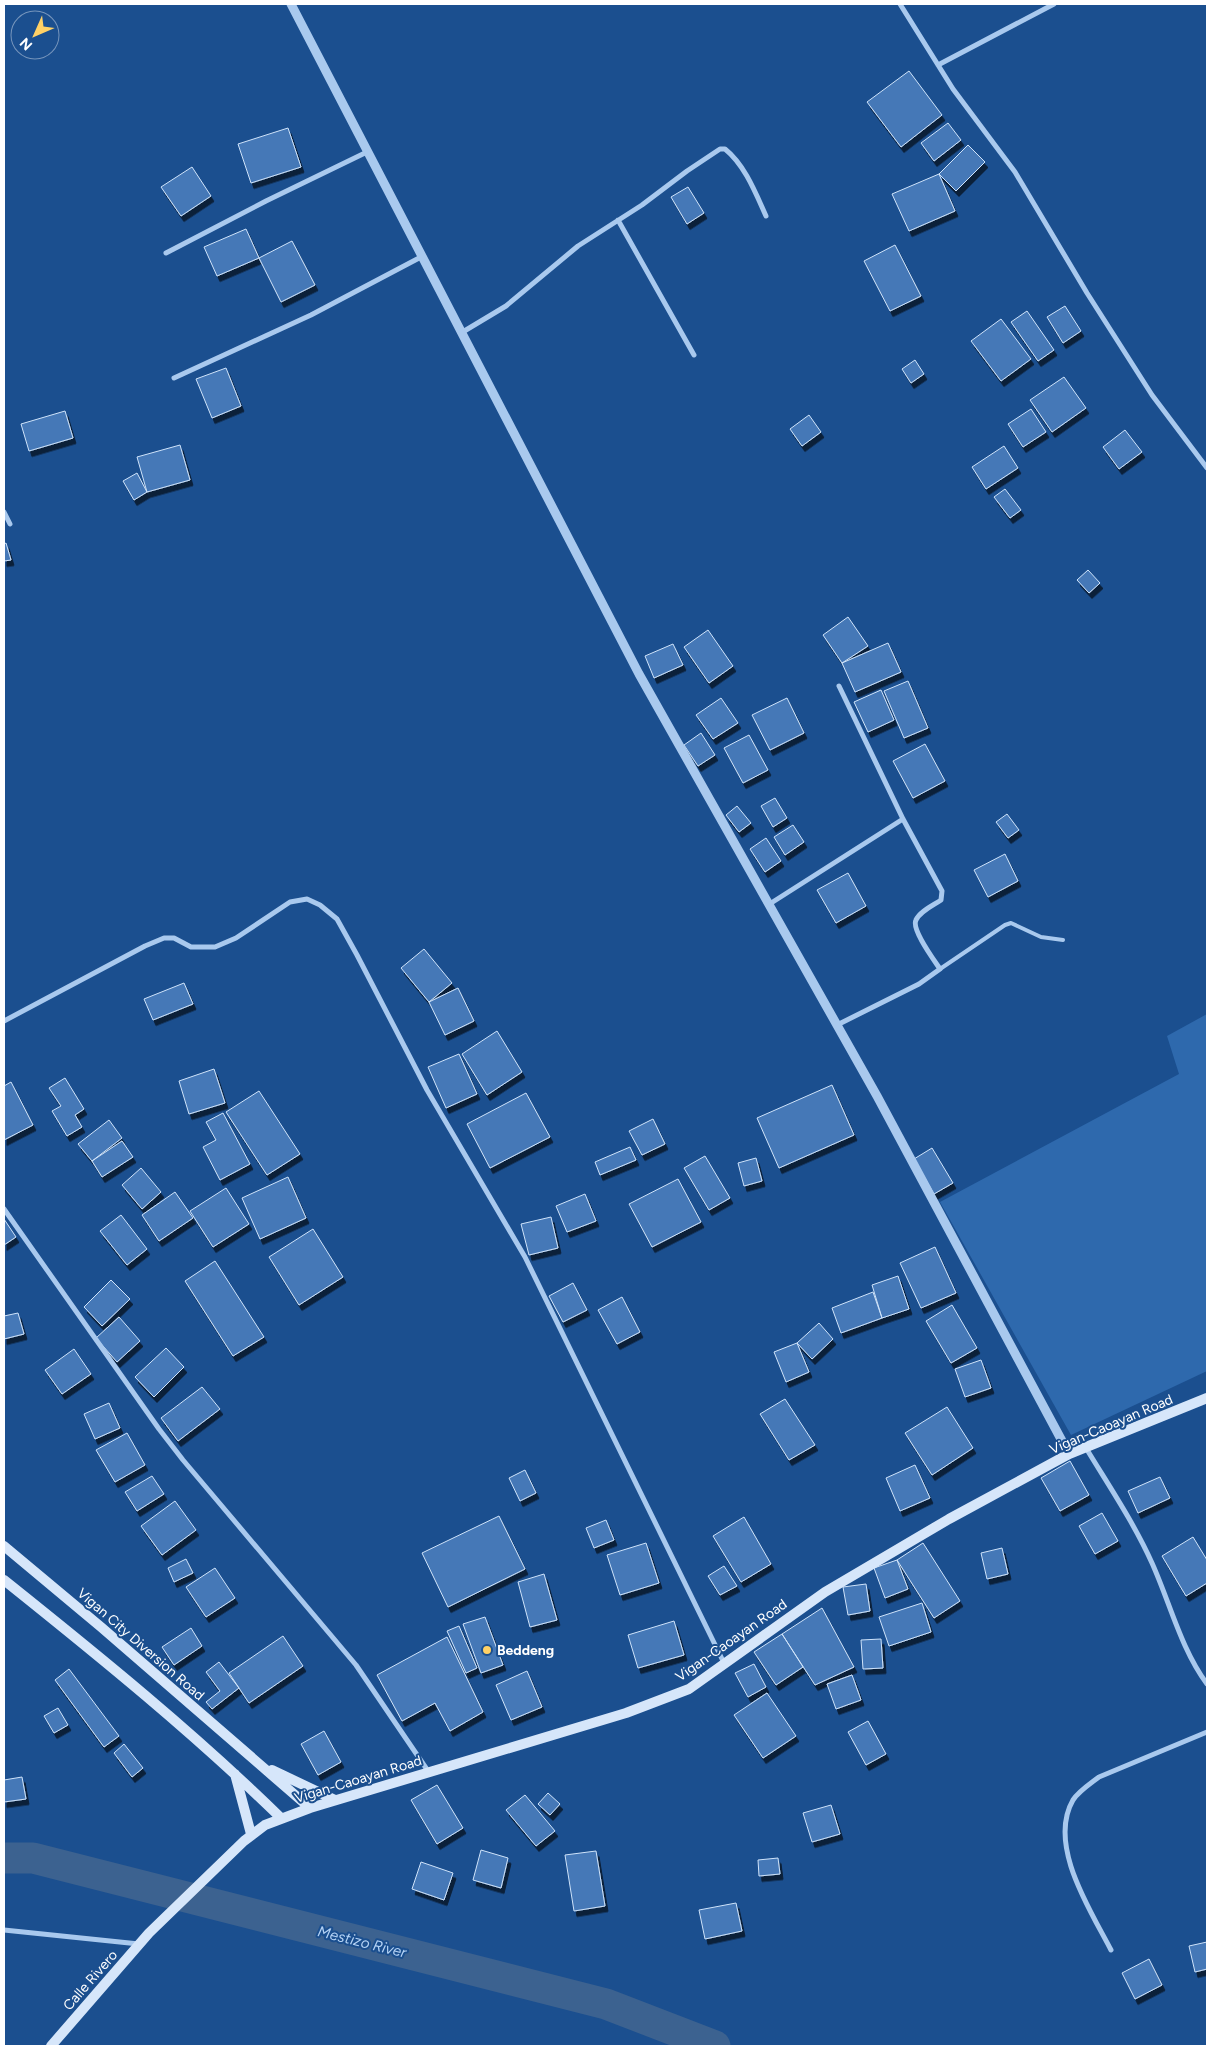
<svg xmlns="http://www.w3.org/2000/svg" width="1211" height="2050" font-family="Figtree,sans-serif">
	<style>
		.green { fill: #2e69ad }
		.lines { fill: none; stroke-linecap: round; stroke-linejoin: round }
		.river { stroke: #3c6290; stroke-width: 31 }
		.building { fill: #4478b7; stroke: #cfe3fa; filter: url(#shadow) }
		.service { stroke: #a9c9ee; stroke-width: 4 }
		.minor { stroke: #a9c9ee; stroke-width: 5 }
		.tertiary { stroke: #a9c9ee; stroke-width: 9 }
		.secondary { stroke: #d6e6fa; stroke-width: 10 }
		.poi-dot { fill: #ffd166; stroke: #1b4f8f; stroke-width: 2 }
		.labels { text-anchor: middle; stroke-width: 4; stroke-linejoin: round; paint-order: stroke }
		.street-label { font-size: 14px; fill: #fff; stroke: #1b4f8f }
		.poi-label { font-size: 14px; font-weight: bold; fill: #fff; stroke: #1b4f8f; text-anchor: start }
		.water-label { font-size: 15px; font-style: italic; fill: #b5d3f5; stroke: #1b4f8f }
	</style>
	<defs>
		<filter id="shadow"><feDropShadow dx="3" dy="5.5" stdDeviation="0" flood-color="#0009"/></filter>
	</defs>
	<rect width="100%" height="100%" fill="#1b4f8f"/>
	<path class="green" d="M1207,1014V1371L1071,1435L940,1202L1179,1074L1167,1036Z"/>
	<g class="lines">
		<path class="river" d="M4,1858H33L606,2004L715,2046"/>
	</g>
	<path class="building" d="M909,71L942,115L901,147L867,102Z
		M948,123L961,140L934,161L921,143Z
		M288,128L301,167L251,183L238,144Z
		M968,145L985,162L956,191L939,174Z
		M192,167L211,196L181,216L161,187Z
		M939,174L955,211L909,231L892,194Z
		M688,187L704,213L687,224L671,197Z
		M246,229L259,258L217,276L204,247Z
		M292,241L315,285L281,302L259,258Z
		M895,245L921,296L890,311L864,261Z
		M1065,306L1081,331L1063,343L1047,317Z
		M1027,311L1054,350L1038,361L1011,322Z
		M1001,319L1031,359L1001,381L971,341Z
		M915,360L924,374L911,383L902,369Z
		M226,368L241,406L212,418L196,379Z
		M1064,377L1086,408L1052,432L1030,400Z
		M1031,409L1046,432L1023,447L1008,424Z
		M65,411L73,438L29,451L21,424Z
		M809,415L821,432L802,446L790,429Z
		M1125,430L1142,452L1119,469L1103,447Z
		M180,445L190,480L147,492L137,457Z
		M1004,446L1018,468L986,489L972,467Z
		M137,473L147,492L134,500L123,481Z
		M1005,489L1021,510L1010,518L994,497Z
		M6,543L11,560L4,561V544Z
		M1088,570L1100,583L1089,593L1077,580Z
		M848,617L868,646L842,663L823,635Z
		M708,630L733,666L709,683L684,647Z
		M888,643L901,672L855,692L842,663Z
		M673,644L683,665L654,678L645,656Z
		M908,681L928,728L904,738L884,691Z
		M881,690L894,720L868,732L854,702Z
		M721,698L738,723L713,739L696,715Z
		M787,698L804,733L770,750L752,715Z
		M701,733L715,755L698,766L684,745Z
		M749,735L768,770L743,783L724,748Z
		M925,744L945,781L913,798L893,761Z
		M775,798L787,818L773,827L761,806Z
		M737,806L751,823L739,832L726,815Z
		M1007,814L1019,830L1008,838L996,822Z
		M793,825L804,842L785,855L774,837Z
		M766,838L781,861L765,872L750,849Z
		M1005,854L1018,881L988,897L974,870Z
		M848,873L866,906L836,923L817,890Z
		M424,949L452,983L429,1002L401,968Z
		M184,983L193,1004L153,1020L144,999Z
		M458,988L474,1021L445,1035L429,1002Z
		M497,1031L522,1072L487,1095L462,1054Z
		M459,1054L477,1094L446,1108L428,1067Z
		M214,1069L225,1103L189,1114L179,1081Z
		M65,1078L84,1109L75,1115L82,1127L67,1136L52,1111L61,1106L49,1088Z
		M11,1082L33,1125L4,1140V1086Z
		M832,1085L854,1135L779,1168L757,1118Z
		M259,1091L300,1154L267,1175L226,1112Z
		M526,1093L550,1137L490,1168L467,1124Z
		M223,1113L250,1164L220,1180L203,1147L216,1140L206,1122Z
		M653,1119L665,1144L642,1155L629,1131Z
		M109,1120L122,1138L92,1161L78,1144Z
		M122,1141L133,1157L102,1177L92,1161Z
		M630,1147L636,1160L600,1175L595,1162Z
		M932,1148L953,1183L934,1194L914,1159Z
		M705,1156L730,1198L709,1210L684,1168Z
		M756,1158L762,1181L744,1186L738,1163Z
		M141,1168L161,1192L142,1209L122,1185Z
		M288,1177L306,1218L260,1239L242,1198Z
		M678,1179L701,1222L652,1247L629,1204Z
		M226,1188L249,1224L213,1247L190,1211Z
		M175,1192L193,1218L159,1241L142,1215Z
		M585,1194L596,1221L567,1232L556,1206Z
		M121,1215L147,1249L127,1265L100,1231Z
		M551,1217L558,1248L529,1255L521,1224Z
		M4,1219L16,1237L4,1245Z
		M313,1229L343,1277L299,1305L269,1257Z
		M935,1247L956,1293L921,1308L900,1263Z
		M215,1261L264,1337L233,1356L185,1281Z
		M898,1276L909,1309L882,1318L872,1285Z
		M111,1280L130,1299L102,1326L84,1307Z
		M573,1283L587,1310L563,1322L549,1296Z
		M873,1292L882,1318L841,1333L832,1308Z
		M622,1297L640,1332L617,1344L598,1310Z
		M952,1305L977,1348L951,1363L926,1321Z
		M18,1313L24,1334L4,1339V1316Z
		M119,1317L140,1341L117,1362L96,1338Z
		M819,1323L833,1339L812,1359L797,1343Z
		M797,1343L809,1372L786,1382L774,1352Z
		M166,1348L184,1367L154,1397L135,1377Z
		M74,1349L91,1374L62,1394L45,1370Z
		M981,1360L991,1388L965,1397L955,1369Z
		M202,1387L220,1409L178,1441L161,1418Z
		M785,1399L815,1445L789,1460L760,1414Z
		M109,1403L120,1428L95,1439L84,1414Z
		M947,1407L973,1448L932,1475L905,1433Z
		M127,1433L145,1465L115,1482L96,1450Z
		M1070,1461L1089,1495L1060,1511L1041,1478Z
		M915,1465L930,1498L900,1511L886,1478Z
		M525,1470L536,1493L520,1501L509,1478Z
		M152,1476L164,1494L137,1511L125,1492Z
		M1160,1477L1170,1498L1138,1513L1128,1491Z
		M175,1501L196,1530L162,1555L141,1526Z
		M1102,1513L1118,1541L1095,1554L1079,1526Z
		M499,1516L525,1569L448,1607L422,1553Z
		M744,1517L771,1564L741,1582L713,1536Z
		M606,1520L614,1540L594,1548L586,1528Z
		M1193,1537L1207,1560V1583L1186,1596L1162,1556Z
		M646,1543L659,1583L620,1595L607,1555Z
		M923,1543L960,1601L934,1618L897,1560Z
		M1002,1548L1008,1574L987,1579L981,1553Z
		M186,1559L193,1573L174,1582L168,1568Z
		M897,1560L908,1589L885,1598L874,1568Z
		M724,1566L737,1586L720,1595L708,1576Z
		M215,1568L235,1598L206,1617L186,1587Z
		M544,1574L557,1620L530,1627L518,1582Z
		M866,1584L870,1611L848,1615L843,1587Z
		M922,1603L931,1632L889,1646L879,1617Z
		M822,1608L854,1667L815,1685L782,1634Z
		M485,1617L503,1665L481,1673L463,1624Z
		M674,1621L684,1655L638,1668L628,1635Z
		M459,1626L477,1668L466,1673L447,1631Z
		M191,1628L202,1646L174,1665L162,1647Z
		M782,1634L803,1667L776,1685L754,1652Z
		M283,1636L303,1666L249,1703L229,1673Z
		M447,1637L483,1712L450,1731L435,1703L402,1721L377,1675Z
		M881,1639L883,1668L863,1669L861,1640Z
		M219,1662L239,1688L212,1709L206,1702L220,1691L206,1672Z
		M754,1664L766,1687L748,1697L735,1673Z
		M69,1669L119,1736L104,1747L55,1680Z
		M527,1671L542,1707L511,1720L496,1685Z
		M852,1675L861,1700L836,1709L827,1684Z
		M767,1693L796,1736L763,1758L734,1715Z
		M58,1708L68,1725L54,1733L44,1716Z
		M868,1721L886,1754L866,1765L848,1732Z
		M324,1731L341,1762L318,1775L301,1744Z
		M124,1744L143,1768L132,1777L114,1753Z
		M22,1777L26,1799L4,1802V1780Z
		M437,1785L463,1828L437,1844L411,1800Z
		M548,1793L560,1804L550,1815L538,1804Z
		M525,1795L555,1831L536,1846L506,1810Z
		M831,1805L840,1834L812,1842L803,1813Z
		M481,1850L508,1858L501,1888L473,1880Z
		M596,1851L605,1906L574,1911L565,1855Z
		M778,1858L780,1874L759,1876L758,1860Z
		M421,1862L453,1873L444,1900L412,1889Z
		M736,1903L742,1931L705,1939L699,1910Z
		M1207,1942V1969L1195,1972L1189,1946Z
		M1149,1959L1162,1985L1135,1999L1122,1973Z"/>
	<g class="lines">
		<path class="service" d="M940,969L1005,925L1011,923L1041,937L1063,940"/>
		<path class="minor" d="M900,4L953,89L1015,172L1087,293L1152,395L1207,468
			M938,65L1054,4
			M618,220L694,355
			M166,253L266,201L367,152
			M461,333L506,306L578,246L642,205L687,171L720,149H725C745,165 756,194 766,216
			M174,378L311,315L421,257
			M4,512L10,524
			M768,905L903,819
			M4,1021L145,946L164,938H174L191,947H215L236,938L290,902L307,899L320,905L337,919L357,955L427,1090L525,1257L724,1663
			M837,1025L919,984L940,969C934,960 911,929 916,920C920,911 934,905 941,900L942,891L903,819L839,686
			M4,1209L159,1429L183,1460L356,1665L428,1771
			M1086,1448C1109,1486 1134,1523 1152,1563C1170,1603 1181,1649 1207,1684
			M4,1930L139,1944
			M1111,1950C1091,1911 1047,1845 1073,1800C1079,1791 1090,1784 1099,1777L1207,1732"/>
		<path class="tertiary" d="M291,4L639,674L877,1096L1069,1454"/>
		<path class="secondary" d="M4,1546L101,1627L310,1808
			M4,1580C99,1656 194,1733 281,1818
			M272,1770L335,1800
			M235,1774L251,1834
			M51,2046L149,1933L244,1841L265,1825L310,1808L626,1713L689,1689L825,1592L949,1519L1069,1454L1207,1398"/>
	</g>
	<circle class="poi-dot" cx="487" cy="1650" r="5"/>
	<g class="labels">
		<g class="street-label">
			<text transform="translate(1111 1424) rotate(-23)" y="5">Vigan-Caoayan Road</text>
			<text transform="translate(731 1640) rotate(-35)" y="5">Vigan-Caoayan Road</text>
			<text transform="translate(141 1644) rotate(41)" y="5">Vigan City Diversion Road</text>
			<text transform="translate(358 1779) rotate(-17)" y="5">Vigan-Caoayan Road</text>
			<text transform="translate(90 1980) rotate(-49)" y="5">Calle Rivero</text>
		</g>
		<g class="poi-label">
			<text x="497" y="1655">Beddeng</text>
		</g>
		<g class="water-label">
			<text transform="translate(362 1942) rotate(14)" y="5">Mestizo River</text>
		</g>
	</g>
	<rect width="1211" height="2050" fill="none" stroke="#ffffff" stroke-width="10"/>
	<g transform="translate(35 35) rotate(225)"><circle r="24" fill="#1b4f8f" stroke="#7695bc"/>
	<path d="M0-4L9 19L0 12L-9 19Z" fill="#ffd166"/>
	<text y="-8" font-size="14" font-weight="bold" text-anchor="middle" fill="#ffffff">N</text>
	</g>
</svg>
